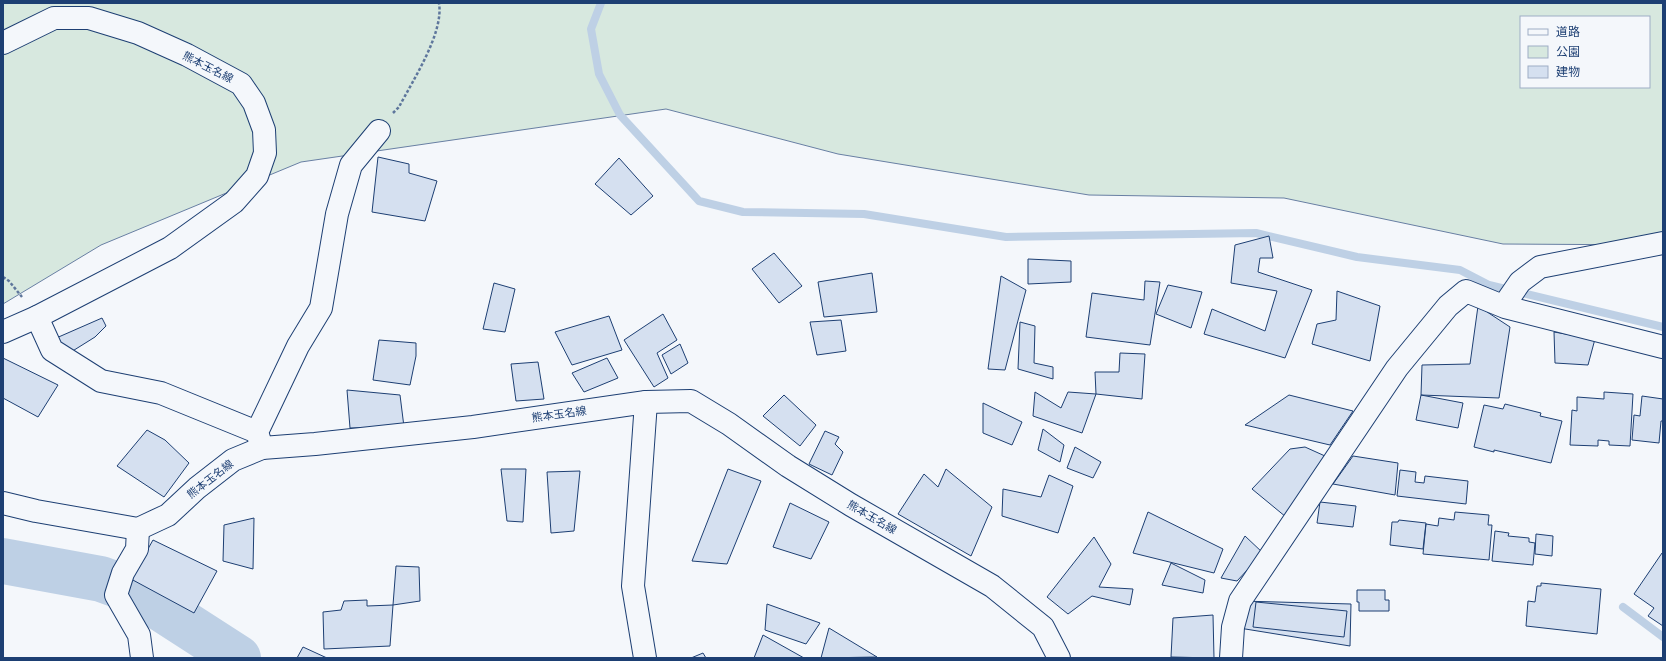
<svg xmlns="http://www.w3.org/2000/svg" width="1666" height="661" font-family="'DM Sans','Noto Sans JP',sans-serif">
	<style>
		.green { fill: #d7e8df; stroke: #687fa3; fill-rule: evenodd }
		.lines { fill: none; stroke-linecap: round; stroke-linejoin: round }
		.stream { stroke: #bed0e5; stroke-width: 8 }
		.river { stroke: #bed0e5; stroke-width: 46 }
		.building { fill: #d5e0f0; stroke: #1d3f73 }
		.minor-casing { stroke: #1d3f73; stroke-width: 24 }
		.primary-casing { stroke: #1d3f73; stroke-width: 24 }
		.path { stroke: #5e769c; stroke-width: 2.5; stroke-dasharray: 3 2; stroke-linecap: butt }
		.minor { stroke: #f4f7fb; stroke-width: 22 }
		.primary { stroke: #f4f7fb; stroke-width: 22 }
		.labels { text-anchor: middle; stroke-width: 3; stroke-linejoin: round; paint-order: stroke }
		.street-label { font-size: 11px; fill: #1d3f73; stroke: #f4f7fb }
	</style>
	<rect width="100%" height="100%" fill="#f4f7fb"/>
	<path class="green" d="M3,3H1663V245L1503,244L1284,198L1089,195L838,154L666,109L301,162L101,245L3,304ZM1521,17H1649V87H1521Z"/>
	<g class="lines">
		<path class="stream" d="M601,3L591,29L599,74L620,115L699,201L743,212L864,214L1006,237L1256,233L1357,257L1460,270L1489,285L1663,327
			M1623,607L1663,637"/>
		<path class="river" d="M3,561L101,579L134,591L238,658"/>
	</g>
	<path class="building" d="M378,157L409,164V173L437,181L425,221L372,212Z
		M619,158L653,196L631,215L595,184Z
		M1269,236L1273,258H1260L1258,272L1312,290L1285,358L1204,334L1212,309L1265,331L1277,291L1231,283L1235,245Z
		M774,253L802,286L779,303L752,269Z
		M1028,259L1071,261V282L1028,284Z
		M872,273L877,312L824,317L818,282Z
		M1001,276L1026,290L1005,370L988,369Z
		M1145,281L1160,282L1150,345L1086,337L1092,293L1144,300Z
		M494,283L515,289L505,332L483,329Z
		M1168,285L1202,292L1191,328L1156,314Z
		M1337,291L1380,306L1370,361L1312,344L1317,324L1336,320Z
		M1478,306L1510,327L1499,398L1421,395L1422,365L1470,364Z
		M663,314L677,340L657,353L668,378L654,387L624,340Z
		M609,316L622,350L572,365L555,332Z
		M102,318L106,326L95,337L71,352L54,339Z
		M841,320L846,351L817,355L810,322Z
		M1020,322L1035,326L1034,363L1053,367V379L1018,369Z
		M1554,332L1595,339L1588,365L1555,363Z
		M379,340L416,343V356L410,385L373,380Z
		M680,344L688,363L671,374L662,355Z
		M1120,353L1145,354L1142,399L1096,394L1095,372H1119Z
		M3,358L58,385L38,417L3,398Z
		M607,358L618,378L584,392L572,373Z
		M538,362L544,399L516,401L511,364Z
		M347,390L400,395L404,427L350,428Z
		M1035,392L1061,408L1068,392L1096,394L1082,433L1033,416Z
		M1604,392L1633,394L1630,446L1609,445V441L1598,440V446L1570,445L1572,410L1577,411V397L1604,399Z
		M784,395L816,425L800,446L763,416Z
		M1289,395L1353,411L1330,445L1245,425Z
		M1421,395L1463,403L1458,428L1416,420Z
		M1642,396L1663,399V421H1661L1659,443L1632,440L1634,415L1640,416Z
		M983,403L1022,422L1012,445L983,433Z
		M1505,404L1541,413L1540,416L1562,421L1551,463L1494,450V452L1474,447L1484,405L1503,409Z
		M1043,429L1064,445L1060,462L1038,450Z
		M147,430L165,440L189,463L164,497L117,466Z
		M825,431L839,437L835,444L843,452L832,475L809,464Z
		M1075,447L1101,462L1093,478L1067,468Z
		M1305,447L1325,456L1286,517L1252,489L1290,449Z
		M1353,456L1398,463L1395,495L1333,484Z
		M501,469H526L523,522L507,521Z
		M728,469L761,481L727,564L692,561Z
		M946,469L992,507L971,556L898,514L924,474L938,487Z
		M1400,470L1416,472L1415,482L1424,483L1425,476L1468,481L1466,504L1397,496Z
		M580,471L574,531L551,533L547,472Z
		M1049,475L1073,486L1058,533L1002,516L1003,489L1041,497Z
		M1320,502L1356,506L1353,527L1317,523Z
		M790,503L829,522L811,559L773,547Z
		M1148,512L1223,549L1214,573L1133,553Z
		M1455,512L1489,515L1488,525H1492L1489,560L1423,554L1426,524L1438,526L1439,518L1454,520Z
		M254,518L253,569L223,561L224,525Z
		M1399,520L1426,523L1423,549L1390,545L1392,522H1398Z
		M1495,531L1509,533L1508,536L1529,538V542L1535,543L1533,565L1492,561Z
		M1536,534L1553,536L1552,556L1535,554Z
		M1245,536L1263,553L1237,581L1221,578Z
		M1094,537L1111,564L1099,587L1133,589L1130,605L1092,596L1068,614L1047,597Z
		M153,540L217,571L194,613L131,579Z
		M1662,553L1663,554V626L1648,616L1654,608L1634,594Z
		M1171,563L1205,580L1203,593L1162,585Z
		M396,566L419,567L420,601L393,605Z
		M1541,583L1601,589L1597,634L1526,626L1528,601L1535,602L1537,586H1541Z
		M1357,590H1385V600H1389V611H1359V602H1357Z
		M367,600V606L393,605L390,646L324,649L323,612L341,610L344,601Z
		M1240,601L1351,604L1350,646L1233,627Z
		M1256,602L1347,611L1344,637L1253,627Z
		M767,604L820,623L806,644L765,630Z
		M1213,615L1214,658L1171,657L1173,618Z
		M829,628L877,657L821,658Z
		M763,635L804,658H754Z
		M303,647L327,658H297Z
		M703,653L706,658H691Z"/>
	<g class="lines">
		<defs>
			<path id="minor" d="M1505,307L1509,298L1520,282L1540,267L1663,243
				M37,317L52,350L101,381L161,393L257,432
				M262,448L257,432L298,346L321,308L337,214L351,165L379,131
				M138,529L137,549L123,573L116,595L139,635L142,658
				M645,658L633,586L646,402
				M1231,658L1233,627L1240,601L1397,368L1448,306L1466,291L1505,307L1663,347"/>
			<path id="primary" d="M3,43L54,18H89L138,33L187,55L241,84L254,103L264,130L265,153L257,176L234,202L170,248L37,317L3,332
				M3,503L36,511L138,529L168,515L197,488L233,460L262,448L315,444L473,427L646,402L691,401L729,424L788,466L851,505L992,586L1043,627L1059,658"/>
		</defs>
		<use href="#minor" class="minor-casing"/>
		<use href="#primary" class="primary-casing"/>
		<path class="path" d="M393,113L399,107C413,80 444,33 439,3
			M3,277L9,281L22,297"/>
		<use href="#minor" class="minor"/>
		<use href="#primary" class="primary"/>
	</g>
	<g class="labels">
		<g class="street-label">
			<text transform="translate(208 67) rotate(27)" y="4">熊本玉名線</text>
			<text transform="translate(559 414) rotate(-8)" y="4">熊本玉名線</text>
			<text transform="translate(210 479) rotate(-38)" y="4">熊本玉名線</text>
			<text transform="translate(872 517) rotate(30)" y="4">熊本玉名線</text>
		</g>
	</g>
	<rect width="1666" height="661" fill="none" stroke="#1d3f73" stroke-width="8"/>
	<rect x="1520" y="16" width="130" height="72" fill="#f4f7fb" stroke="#9eadc5"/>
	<rect x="1528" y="29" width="20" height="6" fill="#f4f7fb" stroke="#9eadc5"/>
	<text x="1556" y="36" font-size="12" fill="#1d3f73">道路</text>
	<rect x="1528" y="46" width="20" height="12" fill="#d7e8df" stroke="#9eadc5"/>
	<text x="1556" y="56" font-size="12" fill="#1d3f73">公園</text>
	<rect x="1528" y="66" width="20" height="12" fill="#d5e0f0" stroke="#9eadc5"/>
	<text x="1556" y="76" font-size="12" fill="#1d3f73">建物</text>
</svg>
